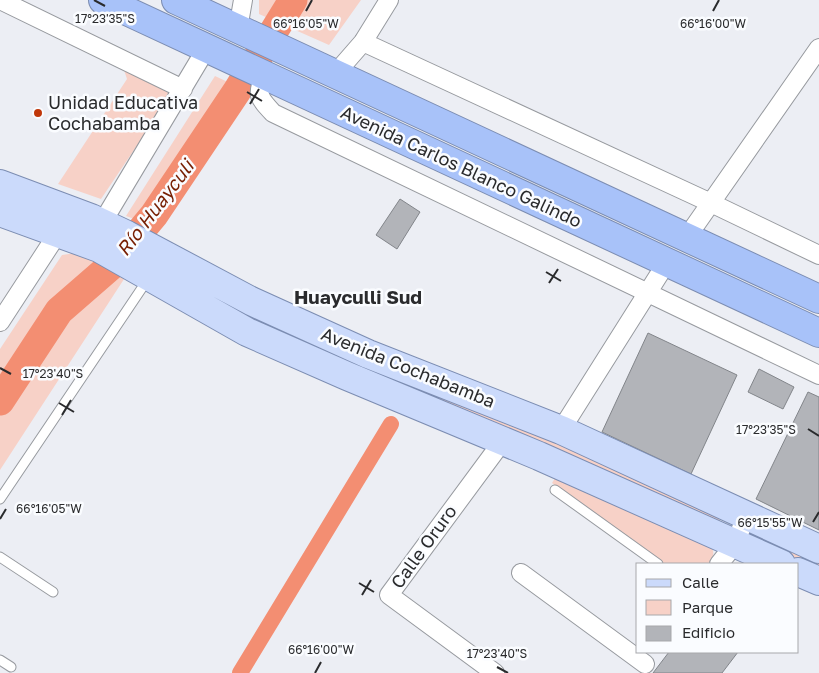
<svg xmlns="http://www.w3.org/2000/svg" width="819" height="673" font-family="'Golos Text',sans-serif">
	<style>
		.green { fill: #f7d1c7 }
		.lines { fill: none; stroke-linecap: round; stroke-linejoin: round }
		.canal { stroke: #f38e72; stroke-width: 16 }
		.river { stroke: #f38e72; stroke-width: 29 }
		.building { fill: #b2b4b9; stroke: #82858a }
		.lane-casing { stroke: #979a9f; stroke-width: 11 }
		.street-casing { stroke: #979a9f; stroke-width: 20 }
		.primary-casing { stroke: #7c8db2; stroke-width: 30 }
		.highway-casing { stroke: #7c8db2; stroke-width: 30 }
		.lane { stroke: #fff; stroke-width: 9 }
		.street { stroke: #fff; stroke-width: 18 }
		.primary { stroke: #cbdafb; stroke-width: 28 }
		.highway { stroke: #a8c2f9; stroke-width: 28 }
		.ticks { fill: none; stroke: #2a2b2d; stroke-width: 2 }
		.poi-dot { fill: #c0370a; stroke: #fafcff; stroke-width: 2 }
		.labels { text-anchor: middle; stroke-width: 5; stroke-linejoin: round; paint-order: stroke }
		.poi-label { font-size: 18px; fill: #2a2b2d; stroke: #fafcff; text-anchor: start }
		.street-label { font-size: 18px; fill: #2a2b2d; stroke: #fafcff }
		.water-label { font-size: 19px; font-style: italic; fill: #771e02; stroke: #fafcff }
		.neighbourhood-label { font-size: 19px; font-weight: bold; fill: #2a2b2d; stroke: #fafcff }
		.ticks-label { font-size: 12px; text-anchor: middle; fill: #2a2b2d; stroke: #fafcff; stroke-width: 5; stroke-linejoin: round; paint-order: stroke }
	</style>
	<rect width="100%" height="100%" fill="#eceef4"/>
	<path class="green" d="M259,0H361L329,45L259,14Z
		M123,67L173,92L101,199L58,184L127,79Z
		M215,76L251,93L157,227L126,216Z
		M106,234L719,518L720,522L254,326Z
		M83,252L126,276L0,470V349L62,255Z
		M557,475L710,545C716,553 713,557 708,564H664L552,483Z
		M753,530L819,560V572L748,540Z"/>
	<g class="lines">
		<path class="canal" d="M240,673L391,424"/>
		<path class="river" d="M0,401L59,311L113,264L154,215L237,91L293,0"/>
	</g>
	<path class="building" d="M400,199L420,212L397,249L376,235Z
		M648,333L737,375L691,474L602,432Z
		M759,369L794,387L783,409L748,392Z
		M808,392L819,397V530L756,499Z
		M669,652H738L722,673H653Z"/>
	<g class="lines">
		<defs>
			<path id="lane" d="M555,490L658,564
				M0,499L148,279
				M0,557L53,592
				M0,660L11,667"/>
			<path id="street" d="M0,0L183,89
				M238,29L243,0
				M363,42L711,203L819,255
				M336,73L363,42L389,0
				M264,76C256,95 259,98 273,113L819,375
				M102,223L206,49
				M687,237L819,48
				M0,322L58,233
				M561,430L667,262
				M719,564L735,544L746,516
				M521,573L645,664
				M495,673L389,595L502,442"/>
			<path id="primary" d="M0,184L91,218L127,235L251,301L368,354L561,430L819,549
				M0,212L99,248L247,332L347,376L539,456L781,564
				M798,572L819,581"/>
			<path id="highway" d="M103,0L819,333
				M176,0L819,299"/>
		</defs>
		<use href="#lane" class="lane-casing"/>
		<use href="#street" class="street-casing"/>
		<use href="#primary" class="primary-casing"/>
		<use href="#highway" class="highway-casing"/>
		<use href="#lane" class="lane"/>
		<use href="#street" class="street"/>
		<use href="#primary" class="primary"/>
		<use href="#highway" class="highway"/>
	</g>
	<path class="ticks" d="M94,0L105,6M306,11L312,0M713,11L719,0M247,92L262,101M250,104L259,89M546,272L561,281M549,283L558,269M0,368L11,374M59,403L74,412M62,415L71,400M808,429L819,436M0,519L6,509M813,522L819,512M359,583L374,592M362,595L371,580M497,667L508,673M315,673L321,662"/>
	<circle class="poi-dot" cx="38" cy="113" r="5"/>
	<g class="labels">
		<g class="poi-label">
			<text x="48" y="109">Unidad Educativa<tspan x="48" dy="21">Cochabamba</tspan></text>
		</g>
		<g class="street-label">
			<text transform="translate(461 167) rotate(25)" y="6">Avenida Carlos Blanco Galindo</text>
			<text transform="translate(408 368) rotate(22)" y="6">Avenida Cochabamba</text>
			<text transform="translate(424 547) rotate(-54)" y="6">Calle Oruro</text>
		</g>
		<g class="water-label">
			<text transform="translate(155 208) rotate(-53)" y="7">Río Huayculi</text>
		</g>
		<g class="neighbourhood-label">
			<text x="358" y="304">Huayculli Sud</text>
		</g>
	</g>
	<g class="ticks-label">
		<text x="105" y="23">17°23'35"S</text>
		<text x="306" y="28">66°16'05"W</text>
		<text x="713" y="28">66°16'00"W</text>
		<text x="53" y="378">17°23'40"S</text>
		<text x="766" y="434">17°23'35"S</text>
		<text x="49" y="513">66°16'05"W</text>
		<text x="770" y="527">66°15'55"W</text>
		<text x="321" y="654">66°16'00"W</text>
		<text x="497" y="658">17°23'40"S</text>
	</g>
	<rect x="636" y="563" width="162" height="90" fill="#fafcff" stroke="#a7a8ab"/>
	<rect x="646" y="579" width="25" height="8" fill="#cbdafb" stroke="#a7a8ab"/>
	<text x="682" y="588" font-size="15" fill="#2a2b2d">Calle</text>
	<rect x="646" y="600" width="25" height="15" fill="#f7d1c7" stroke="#a7a8ab"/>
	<text x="682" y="613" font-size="15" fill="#2a2b2d">Parque</text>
	<rect x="646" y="626" width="25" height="15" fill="#b2b4b9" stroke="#a7a8ab"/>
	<text x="682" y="638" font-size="15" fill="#2a2b2d">Edificio</text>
</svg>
